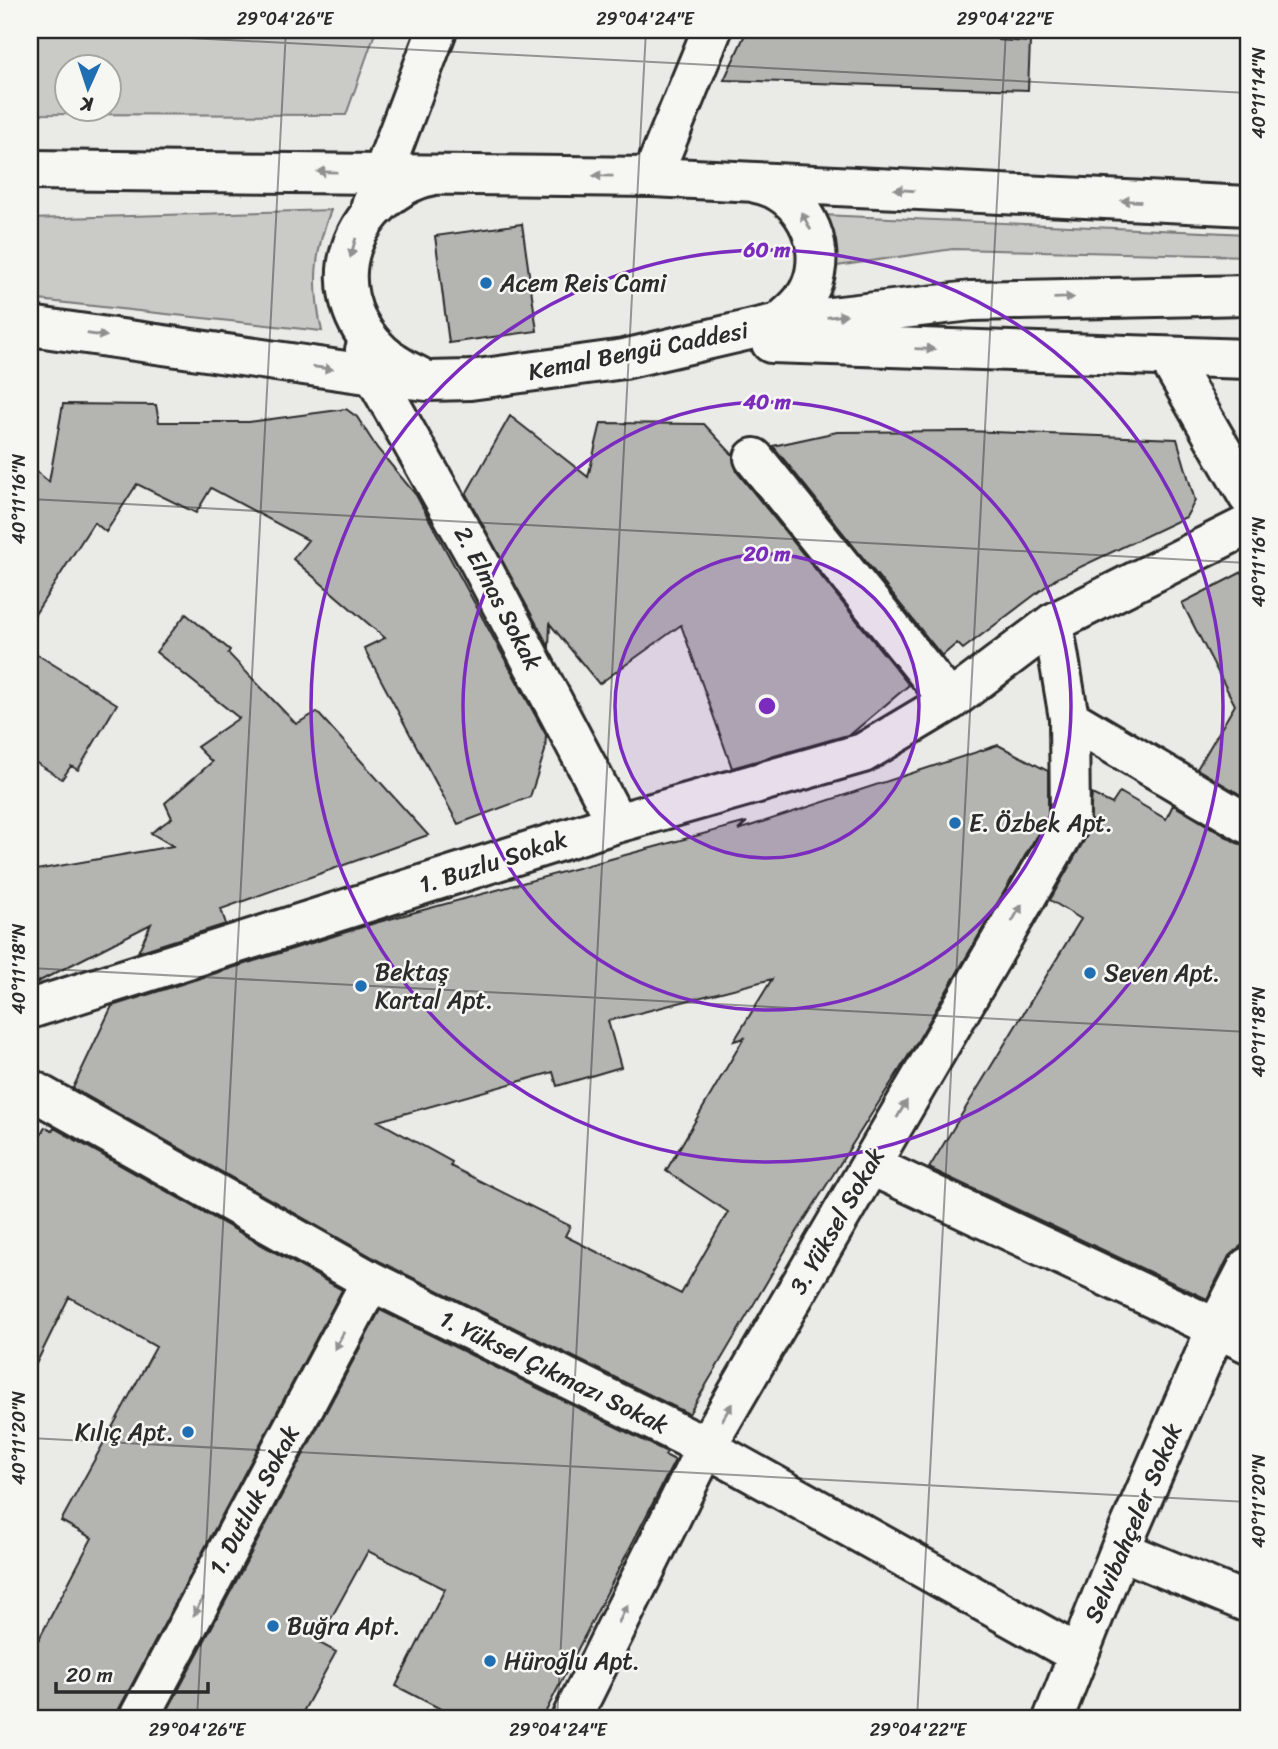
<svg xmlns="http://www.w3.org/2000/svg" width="1278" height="1749" font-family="Sriracha,sans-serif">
	<rect width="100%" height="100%" fill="#eaeae6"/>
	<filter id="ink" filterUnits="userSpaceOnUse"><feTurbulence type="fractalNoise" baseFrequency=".0143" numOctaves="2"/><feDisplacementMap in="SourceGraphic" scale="14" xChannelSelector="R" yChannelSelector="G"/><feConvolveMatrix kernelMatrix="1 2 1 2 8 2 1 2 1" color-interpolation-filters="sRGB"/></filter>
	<g filter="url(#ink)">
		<path fill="#cacac7" stroke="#7a7a79" stroke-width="2" fill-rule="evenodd" d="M30,30H376L346,115L30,114ZM66,66H108V108H66Z
			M331,210C314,251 312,287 322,331L30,299V219Z
			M822,215L1248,234V256L953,249L823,268Z"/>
		<path fill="#b4b4b1" stroke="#2b2b2b" stroke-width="2" fill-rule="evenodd" d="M747,30H998V40L1030,42L1028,90L724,80Z
			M522,224L537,331L449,343L435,236Z
			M63,404L156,405L159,422H249L346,409L357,417L377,448L416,495L546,735L545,751L530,797L458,824L364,648L385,638L293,559L308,540L211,488L196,513L137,484L106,532L94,522L30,622V466L49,482Z
			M510,416L588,477L601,423L704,424L733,455L737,472L909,685L851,734L732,768L681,625L599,684L550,624L549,647L466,494Z
			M966,431L1177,439L1195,501L1186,517L1057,578L963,649L957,643L942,656L773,446L837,432Z
			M1248,569V799L1197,769L1235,705L1182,603Z
			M186,614L230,650L228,653L296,724L317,712L428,835L221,909L226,924L138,952L151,924L30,986V871L173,846L151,833L172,818L165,803L212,762L197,747L239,718L156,652Z
			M30,650L117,704L78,770L71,766L62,779L30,759Z
			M998,745L1048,771V816L917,1042L788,1246L689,1414L381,1262L73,1088L112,1006L375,923L747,822L738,830ZM772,979L734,1041L744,1038L666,1171L728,1212L681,1294L565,1236L570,1226L450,1166L452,1162L378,1121L553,1072L557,1086L621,1067L608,1021Z
			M1120,792L1166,819L1173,805L1237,843L1248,846V1240L1229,1256L1207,1299L929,1168L1081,919L1050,900L1089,832L1092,794L1112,804Z
			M45,1127L52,1131L54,1128L342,1290L119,1709L116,1719H30V1656L92,1538L61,1521L156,1347L69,1297L30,1376V1156Z
			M380,1310L667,1452L665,1455L675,1460L542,1719H460L396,1686L445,1589L368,1551L318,1642L336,1652L299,1719H163Z"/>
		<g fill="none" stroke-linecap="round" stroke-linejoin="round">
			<g stroke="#2b2b2b" stroke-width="44">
				<path id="street" d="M652,177L712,30
					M371,205L437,30
					M365,350L374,375L476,556L617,823
					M1169,359L1248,496
					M754,458L950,701
					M1053,623L1069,718L1248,824
					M30,1009L617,823L863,753L950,701L1053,623L1248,525
					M30,1089L371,1281L706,1447L1077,1654
					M870,1165L1248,1343
					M1120,1550L1248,1603
					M138,1719L371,1281
					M571,1719L706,1447L1070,822L1069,718
					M1053,1719L1120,1550L1216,1329L1248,1267"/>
			</g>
			<g stroke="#2b2b2b" stroke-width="44">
				<path id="primary" d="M30,170L652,177L1248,206
					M756,183C801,191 829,243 811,286C805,301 792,312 779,323
					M30,326L374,375L428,381L470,380L624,359L779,323L971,301L1248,295
					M771,343L1248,359
					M418,376C344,345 320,257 383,201C395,190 413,179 430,176"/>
			</g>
			<use href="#street" stroke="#f6f6f2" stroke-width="38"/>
			<use href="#primary" stroke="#f6f6f2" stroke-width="38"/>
		</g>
		<defs><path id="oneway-solid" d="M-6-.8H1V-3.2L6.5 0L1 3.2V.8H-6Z" transform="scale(1.75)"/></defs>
		<g fill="#90908e">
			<use href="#oneway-solid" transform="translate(327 172) rotate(-179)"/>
			<use href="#oneway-solid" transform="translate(603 176) rotate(-179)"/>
			<use href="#oneway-solid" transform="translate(904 190) rotate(-176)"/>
			<use href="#oneway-solid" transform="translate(1131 201) rotate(-177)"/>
			<use href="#oneway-solid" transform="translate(806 221) rotate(-118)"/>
			<use href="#oneway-solid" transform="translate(353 248) rotate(106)"/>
			<use href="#oneway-solid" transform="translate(1064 298) rotate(-2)"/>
			<use href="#oneway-solid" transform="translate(837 316) rotate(-7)"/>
			<use href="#oneway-solid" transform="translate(97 335) rotate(8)"/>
			<use href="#oneway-solid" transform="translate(925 349) rotate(2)"/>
			<use href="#oneway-solid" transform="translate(323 368) rotate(8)"/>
			<use href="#oneway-solid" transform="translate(1017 913) rotate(-60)"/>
			<use href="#oneway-solid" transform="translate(902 1109) rotate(-60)"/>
			<use href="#oneway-solid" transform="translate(339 1341) rotate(118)"/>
			<use href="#oneway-solid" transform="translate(727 1412) rotate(-60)"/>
			<use href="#oneway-solid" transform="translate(198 1607) rotate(118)"/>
			<use href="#oneway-solid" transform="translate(623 1614) rotate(-63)"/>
		</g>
	</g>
	<path fill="none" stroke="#2b2b2b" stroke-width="2" stroke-opacity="0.45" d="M36,30L1248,93M30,499L1248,563M30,968L1248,1032M30,1438L1248,1502M197,1719L286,30M557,1719L646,30M917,1719L1006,30"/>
	<circle cx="767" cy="706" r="152" fill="#7b2cbf" fill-opacity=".12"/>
	<g fill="none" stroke="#7b2cbf" stroke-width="3.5">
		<circle cx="767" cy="706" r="152"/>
		<circle cx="767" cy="706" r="304"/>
		<circle cx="767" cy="706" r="456"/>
	</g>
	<g fill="#1f6fb2" stroke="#f6f6f2" stroke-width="2.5">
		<circle cx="486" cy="283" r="7"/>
		<circle cx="955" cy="823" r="7"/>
		<circle cx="1090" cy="973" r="7"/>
		<circle cx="361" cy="986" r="7"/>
		<circle cx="188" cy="1432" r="7"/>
		<circle cx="273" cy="1626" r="7"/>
		<circle cx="490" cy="1661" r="7"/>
	</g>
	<g text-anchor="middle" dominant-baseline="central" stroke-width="5" stroke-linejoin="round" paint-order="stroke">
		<g font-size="24" fill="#2b2b2b" stroke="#f6f6f2" text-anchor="start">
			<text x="500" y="283">Acem Reis Cami</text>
			<text x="969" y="823">E. Özbek Apt.</text>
			<text x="375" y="972">Bektaş<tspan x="375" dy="28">Kartal Apt.</tspan></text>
			<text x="1104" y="973">Seven Apt.</text>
			<text x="174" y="1432" text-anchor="end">Kılıç Apt.</text>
			<text x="287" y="1626">Buğra Apt.</text>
			<text x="504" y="1661">Hüroğlu Apt.</text>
		</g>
		<g font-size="24" fill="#2b2b2b" stroke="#f6f6f2">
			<text transform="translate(638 351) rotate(-11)">Kemal Bengü Caddesi</text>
			<text transform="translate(498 598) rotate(62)">2. Elmas Sokak</text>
			<text transform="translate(493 862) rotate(-18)">1. Buzlu Sokak</text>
			<text transform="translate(837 1221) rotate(-60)">3. Yüksel Sokak</text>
			<text transform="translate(554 1372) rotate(26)">1. Yüksel Çıkmazı Sokak</text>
			<text transform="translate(254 1500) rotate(-62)">1. Dutluk Sokak</text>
			<text transform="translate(1133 1523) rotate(-67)">Selvibahçeler Sokak</text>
		</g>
	</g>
	<circle cx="767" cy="706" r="10" fill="#7b2cbf" stroke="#f6f6f2" stroke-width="3.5"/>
	<g font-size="21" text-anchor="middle" font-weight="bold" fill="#7b2cbf" stroke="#f6f6f2" stroke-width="5" stroke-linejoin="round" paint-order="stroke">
		<text x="767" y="257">60 m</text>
		<text x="767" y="409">40 m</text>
		<text x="767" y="561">20 m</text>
	</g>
	<rect width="1278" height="1749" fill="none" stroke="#f6f6f2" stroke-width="77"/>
	<g transform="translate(88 88) rotate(183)"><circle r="33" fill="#f6f6f2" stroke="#a5a5a2" stroke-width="2"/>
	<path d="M0-5L12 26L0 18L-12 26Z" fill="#1f6fb2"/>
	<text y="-10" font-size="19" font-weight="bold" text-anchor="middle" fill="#2b2b2b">K</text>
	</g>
	<path d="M56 1682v10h152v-10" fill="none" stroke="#2b2b2b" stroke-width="3.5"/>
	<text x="66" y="1682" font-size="21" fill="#2b2b2b" stroke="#f6f6f2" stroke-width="5" paint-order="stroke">20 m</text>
	<rect x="38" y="38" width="1202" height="1672" fill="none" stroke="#2b2b2b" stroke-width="2.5"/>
	<g font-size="18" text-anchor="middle" fill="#2b2b2b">
		<text x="285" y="25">29°04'26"E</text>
		<text x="645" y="25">29°04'24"E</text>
		<text x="1005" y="25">29°04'22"E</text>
		<text transform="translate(1259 93) rotate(-90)" y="6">40°11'14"N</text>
		<text transform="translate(19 499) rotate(-90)" y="6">40°11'16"N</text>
		<text transform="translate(1259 562) rotate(-90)" y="6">40°11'16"N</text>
		<text transform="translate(19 969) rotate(-90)" y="6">40°11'18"N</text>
		<text transform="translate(1259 1032) rotate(-90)" y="6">40°11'18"N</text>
		<text transform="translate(19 1438) rotate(-90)" y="6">40°11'20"N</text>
		<text transform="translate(1259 1501) rotate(-90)" y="6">40°11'20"N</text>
		<text x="197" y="1736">29°04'26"E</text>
		<text x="558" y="1736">29°04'24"E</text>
		<text x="918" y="1736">29°04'22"E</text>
	</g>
</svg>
